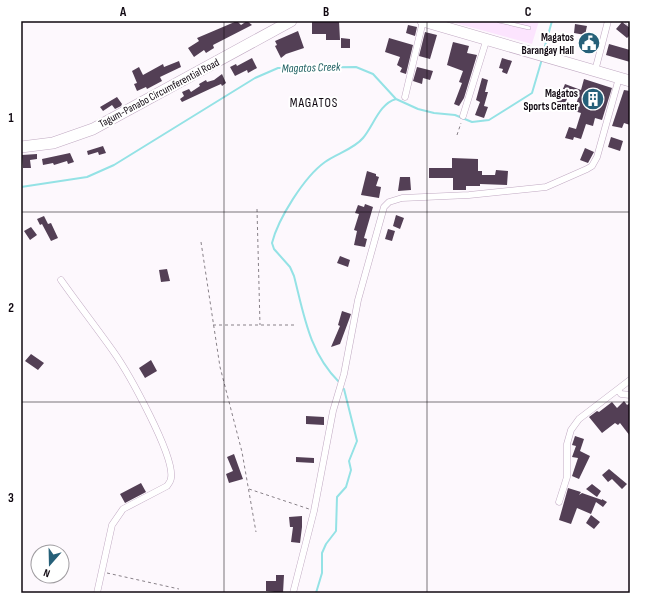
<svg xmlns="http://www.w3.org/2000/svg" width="651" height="614" font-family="'Sofia Sans Condensed',sans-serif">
	<rect width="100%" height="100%" fill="#fdf8fd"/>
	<path fill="#fce4fe" d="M448,21H539L532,44Z"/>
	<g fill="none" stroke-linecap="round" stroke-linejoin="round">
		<path stroke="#94e2e5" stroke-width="2" d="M543,53L552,21
			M21,187L87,177L114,165L255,78L278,68L356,67L373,74L396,99L418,109L434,113L455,115L472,122L489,120L532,93L542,59
			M339,382C309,352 304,315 294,276L290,267L274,249L272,243C278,219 304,177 325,162C336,154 354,149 363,138C374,125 379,104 396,99
			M316,593L322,573V553L326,544L336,531L337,497L346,487L351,470L349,461L357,441L344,389"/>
	</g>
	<path fill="#533f55" d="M237,21L241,25L247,21L252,25L213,45L214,48L206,53L204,50L194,57L188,48L199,41L197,38Z
		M339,21L340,40H326V34H312V22Z
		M622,22L630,28V35L627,38L616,29Z
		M575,24L587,26L585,35L574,33Z
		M408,25L417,27L415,36L406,33Z
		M298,31L304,48L286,54L281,58L275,46L277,45L275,41Z
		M425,32L437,35L430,59L419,56Z
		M583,36L598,40L595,49L580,45Z
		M341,38L350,39V48H341Z
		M389,38L413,45L406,74L400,72L402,68L397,65L400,57L385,52Z
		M453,42L469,46L467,53L477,55L464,98L459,106L454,104L462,83L459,82L463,71L447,65Z
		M609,44L630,50V62L606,55Z
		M252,58L257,68L248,73L247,70L235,76L230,67L236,64L237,66Z
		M502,58L512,61L507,74L502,72L503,69L499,68Z
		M179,61L181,67L160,77L162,81L147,89L146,87L137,91L134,84L137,83L132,71L139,67L143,75L163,64L164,67Z
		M417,67L433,71L430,80L423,78L422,84L413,81Z
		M222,74L226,83L222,86L221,84L212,88L182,102L180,99L184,96L182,92L189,89L191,92L200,86L199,84L206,80L207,82L214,80Z
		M482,78L488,80L485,92H488L484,106L488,107L484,118L475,115L480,102L476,100Z
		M584,79L612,88L602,120L595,118L593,126L586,124L581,139L574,137L573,140L565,138L569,127L576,129L581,113L574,111L579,95L569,92L564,108L555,106L558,96H560L565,84L581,90Z
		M624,90L630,91V125L624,123L622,128L612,126Z
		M117,97L122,104L121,106L115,109L112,105L103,111L100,107Z
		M611,137L623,141L620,151L608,147Z
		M103,146L106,153L99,155L98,152L88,155L87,151Z
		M585,148L594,152L588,163L580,160Z
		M70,153L74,162L68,164L67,161L54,165L53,163L43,165L42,159Z
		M37,154V159L30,160L31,168H23L22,155Z
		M452,158L478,159V171H482V175H495L496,170L508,171L507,185L480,184V186H466V190H453V178H429V168H452Z
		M367,171L376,174V176L379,177L376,186L381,187L379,198L361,195Z
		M400,177H410L411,190L398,191Z
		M365,204L373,207L364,238L367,239L365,247L354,245L357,231L354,230L359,214L355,213L358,205L364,207Z
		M396,215L404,218L400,229L393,226Z
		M44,216L48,224L51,223L58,238L51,241L42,224L40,225L37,219Z
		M31,227L37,235L30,240L24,231Z
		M388,229L395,231L392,241L385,239Z
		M340,256L350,260L348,267L337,263Z
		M167,269L170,281L161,282L159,270Z
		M342,311L351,314L350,317L340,344L331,347L340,326L338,325Z
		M31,354L44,363L38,370L25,361Z
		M151,360L157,371L145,378L139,368Z
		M624,401L627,405L630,403V436L620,423L618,425L615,423L602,433L589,417L597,411L599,412L612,402L617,408Z
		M306,416L324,417V425L306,424Z
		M575,436L584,439L580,451L590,456L579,479L572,476L578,458L572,457L576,446L572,445Z
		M234,454L243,479L229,483L226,474L233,471L227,457Z
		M296,457L314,458V463L296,462Z
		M609,469L627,484L622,489L612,479L608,482L602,475Z
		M141,483L146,492L125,503L120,494Z
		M592,484L601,491L597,497L586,489Z
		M568,488L581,492L579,495L582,493L602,500V499L607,502L603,507L596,502L591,514L577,508L571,524L559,520Z
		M591,515L600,522L594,529L586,523Z
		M302,516V527L300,543L291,542L293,527H290L289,517Z
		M276,575H284L283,593L266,591V581H276Z"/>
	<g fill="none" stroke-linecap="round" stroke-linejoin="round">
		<g stroke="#c0a9c2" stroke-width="4">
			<path id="lane" d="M499,21L529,28"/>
		</g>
		<g stroke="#c0a9c2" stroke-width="7">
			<path id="street" d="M628,21L630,23
				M595,71L608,21
				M405,97L423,21
				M463,116L487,38
				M61,280C78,304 96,327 113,351C128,372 175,456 171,478C171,481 169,483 167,486L123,509L112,525L97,593
				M618,390L621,394L630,395
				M559,502L567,477V444L571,430L579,419L630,380
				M293,593L314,511L333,411L344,374L358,300L384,207L389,202L402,198L469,195L537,188L546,187L587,169L592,166L597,157L619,78"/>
		</g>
		<g stroke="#c0a9c2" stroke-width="12">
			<path id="highway" d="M423,21L630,81
				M21,147L53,143L93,129L291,21"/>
		</g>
		<path stroke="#888188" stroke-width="1" stroke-dasharray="3 3" stroke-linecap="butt" d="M457,135L461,123
			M257,209L260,325
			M201,242L220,367L242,452L256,532
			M213,325H296
			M249,489L309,509
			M107,573L179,589"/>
		<use href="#lane" stroke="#fff" stroke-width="3"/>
		<use href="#street" stroke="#fff" stroke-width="6"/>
		<use href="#highway" stroke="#fff" stroke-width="11"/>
	</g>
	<path fill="none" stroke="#100811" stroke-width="1" stroke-opacity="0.55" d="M224,21V593M427,21V593M21,212H630M21,402H630"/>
	<defs>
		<g id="civic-disc" transform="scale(1.15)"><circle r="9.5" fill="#266079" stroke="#fff"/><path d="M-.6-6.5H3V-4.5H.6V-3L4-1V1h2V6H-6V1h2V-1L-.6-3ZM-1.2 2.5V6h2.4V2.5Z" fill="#fff"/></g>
		<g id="building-disc" transform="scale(1.15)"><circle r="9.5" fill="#266079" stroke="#fff"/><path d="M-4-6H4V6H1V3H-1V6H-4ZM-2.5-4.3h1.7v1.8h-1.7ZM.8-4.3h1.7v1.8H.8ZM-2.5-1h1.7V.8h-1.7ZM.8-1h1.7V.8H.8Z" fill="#fff"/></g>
	</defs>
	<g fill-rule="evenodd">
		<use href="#civic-disc" x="589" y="43"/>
		<use href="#building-disc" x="593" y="99"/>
	</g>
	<g text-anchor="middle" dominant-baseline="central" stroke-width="4" stroke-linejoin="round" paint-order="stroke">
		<g font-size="11" font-weight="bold" fill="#100811" stroke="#fff" text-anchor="end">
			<text x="574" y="37">Magatos<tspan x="574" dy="13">Barangay Hall</tspan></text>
			<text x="578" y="93">Magatos<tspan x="578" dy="13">Sports Center</tspan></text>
		</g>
		<g font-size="11" fill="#100811" stroke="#fff">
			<text transform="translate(159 93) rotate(-28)">Tagum-Panabo Circumferential Road</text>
		</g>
		<g font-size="12" font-style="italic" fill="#1c5e60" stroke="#fff">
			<text transform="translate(311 68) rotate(-2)">Magatos Creek</text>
		</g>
		<g font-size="13" letter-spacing="1" fill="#100811" stroke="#fff">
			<text x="314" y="103">MAGATOS</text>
		</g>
	</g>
	<rect width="651" height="614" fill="none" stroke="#ffffff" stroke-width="44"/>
	<g transform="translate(50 564) rotate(200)"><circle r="19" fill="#ffffff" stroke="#9f9ca0"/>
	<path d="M0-3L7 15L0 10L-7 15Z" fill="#266079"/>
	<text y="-6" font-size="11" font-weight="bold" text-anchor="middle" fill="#100811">N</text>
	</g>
	<rect x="22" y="22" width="607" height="570" fill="none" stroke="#100811" stroke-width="1.5"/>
	<g font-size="13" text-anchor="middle" font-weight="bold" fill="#100811">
		<text x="123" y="16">A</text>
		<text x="326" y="16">B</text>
		<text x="528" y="16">C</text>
		<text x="11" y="122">1</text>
		<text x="11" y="312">2</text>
		<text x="11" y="502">3</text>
	</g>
</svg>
